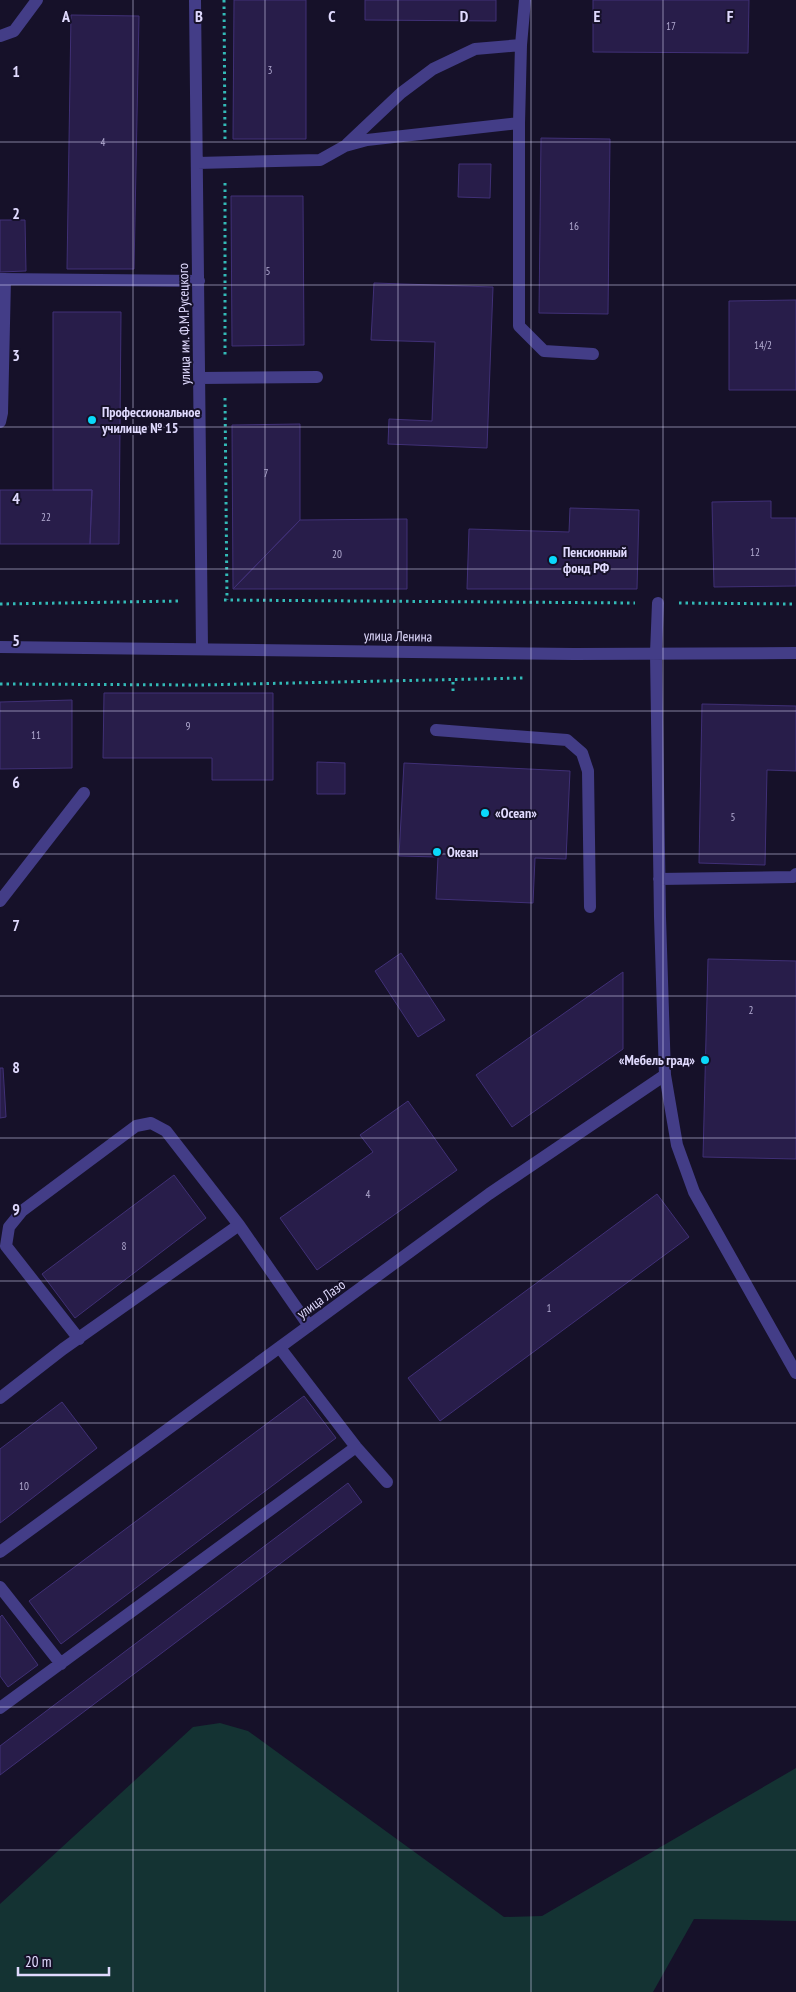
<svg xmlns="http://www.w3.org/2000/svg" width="796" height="1992" font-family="'PT Sans Narrow',sans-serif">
	<rect width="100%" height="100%" fill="#161129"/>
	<path fill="#143333" d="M220,1723L248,1731L504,1917L542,1916L796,1768V1921L694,1919L653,1992H0V1904L193,1727Z"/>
	<path fill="#281d4a" stroke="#403076" d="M234,0H306V139H233Z
		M365,0H496V21L365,20Z
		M593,0H749L748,53L593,52Z
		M71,15L139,16L134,269H67Z
		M541,138L610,139L608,314L539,313Z
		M459,164H491L490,198L458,197Z
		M231,196H303L304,345L232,346Z
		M0,220H25L26,271L0,272Z
		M374,283L493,287L487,448L388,444L389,419L432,421L435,342L371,340Z
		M796,300V390H729V301Z
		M53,312H121L119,544H90L92,490H53Z
		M300,424V520L233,589L232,425Z
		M0,490H92L90,544H0Z
		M771,501V518H796V586L714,587L712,502Z
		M570,508L639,510L637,589H467L469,529L569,532Z
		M407,519V589H233L300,520Z
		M104,693H273V780H212V758H103Z
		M72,700V768L0,769V702Z
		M702,704L796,706V771L767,770L765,865L699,863Z
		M317,762L345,763V794H317Z
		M404,763L570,771L566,859L535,858L533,903L436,899L438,857L399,856Z
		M401,953L445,1020L418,1037L375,971Z
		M708,959L796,961V1159L703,1157Z
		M623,972V1049L512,1127L476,1075Z
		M0,1068H3L6,1117L0,1118Z
		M408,1101L457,1170L317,1270L280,1218L373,1152L360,1135Z
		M174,1175L206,1218L75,1318L42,1274Z
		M657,1194L689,1237L440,1421L408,1378Z
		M304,1396L336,1438L61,1644L29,1601Z
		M62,1402L97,1448L0,1523V1449Z
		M348,1483L362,1502L0,1775V1746Z
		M2,1615L38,1665L8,1687L0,1676V1617Z"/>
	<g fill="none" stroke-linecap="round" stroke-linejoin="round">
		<path stroke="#33bab7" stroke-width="3" stroke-dasharray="2.5 4" stroke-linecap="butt" d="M224,0L225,142
			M225,183V357
			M225,398L227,600
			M224,600L635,603
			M679,603L796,604
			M0,604L180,601
			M0,684L200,685L523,678
			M453,691V680"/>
		<path stroke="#433d87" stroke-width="12" d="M195,0L202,648
			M0,36L14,31L37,0
			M521,45L525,0
			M347,144L401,93L433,69L475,49L521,45L519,123
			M197,163L320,160L345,146L367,140L519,123V326L544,351L593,354
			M0,279L199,281
			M200,378L317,377
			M0,422L2,413L5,279
			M658,603L656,653L660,917L665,1075L677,1145L694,1192L796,1373
			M0,647L574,654L796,653
			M436,730L567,740L582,753L588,771L590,907
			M659,879L793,877L796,874
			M0,901L84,793
			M79,1339L6,1246L9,1227L22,1211L136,1126L151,1123L166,1131L239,1225
			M280,1348L356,1447L387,1482
			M0,1398L63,1349L239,1225L309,1326
			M0,1552L489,1194L665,1075
			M0,1587L61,1664
			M0,1708L356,1447"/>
	</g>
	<path fill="none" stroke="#e0dafe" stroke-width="1" stroke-opacity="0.55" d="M133,0V1992M265,0V1992M398,0V1992M531,0V1992M663,0V1992M0,142H796M0,285H796M0,427H796M0,569H796M0,711H796M0,854H796M0,996H796M0,1138H796M0,1281H796M0,1423H796M0,1565H796M0,1707H796M0,1850H796"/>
	<g fill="#0ad9fb" stroke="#161129" stroke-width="2">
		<circle cx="92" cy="420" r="5"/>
		<circle cx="553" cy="560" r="5"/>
		<circle cx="485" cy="813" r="5"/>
		<circle cx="437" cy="852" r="5"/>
		<circle cx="705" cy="1060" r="5"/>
	</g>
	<g text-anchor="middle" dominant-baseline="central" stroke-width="4" stroke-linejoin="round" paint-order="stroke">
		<g font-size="11" fill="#b2abd1">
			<text x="671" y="26">17</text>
			<text x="270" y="70">3</text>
			<text x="103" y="142">4</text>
			<text x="574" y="226">16</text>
			<text x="268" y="271">5</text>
			<text x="763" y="345">14/2</text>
			<text x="266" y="473">7</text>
			<text x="46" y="517">22</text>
			<text x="755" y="552">12</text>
			<text x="337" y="554">20</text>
			<text x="188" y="726">9</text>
			<text x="36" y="735">11</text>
			<text x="733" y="817">5</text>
			<text x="751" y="1010">2</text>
			<text x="368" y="1194">4</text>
			<text x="124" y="1246">8</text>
			<text x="549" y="1308">1</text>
			<text x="24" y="1486">10</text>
		</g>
		<g font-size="14" fill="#e0dafe" stroke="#161129">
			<text transform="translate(184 324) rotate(-91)">улица им. Ф.М.Русецкого</text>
			<text transform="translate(398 636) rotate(1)">улица Ленина</text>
			<text transform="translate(321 1299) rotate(-36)">улица Лазо</text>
		</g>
		<g font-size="14" font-weight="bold" fill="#e0dafe" stroke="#161129" text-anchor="start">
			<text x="102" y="412">Профессиональное<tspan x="102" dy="16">училище № 15</tspan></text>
			<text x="563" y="552">Пенсионный<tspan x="563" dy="16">фонд РФ</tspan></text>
			<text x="495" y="813">«Оcean»</text>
			<text x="447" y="852">Океан</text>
			<text x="695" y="1060" text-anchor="end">«Мебель град»</text>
		</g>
	</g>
	<g font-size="16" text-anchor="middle" font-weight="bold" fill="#e0dafe" stroke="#161129" stroke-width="4" stroke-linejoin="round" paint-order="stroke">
		<text x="66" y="22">A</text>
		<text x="199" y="22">B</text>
		<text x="332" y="22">C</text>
		<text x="464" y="22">D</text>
		<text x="597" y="22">E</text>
		<text x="730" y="22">F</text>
		<text x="16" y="77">1</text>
		<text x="16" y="219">2</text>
		<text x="16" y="361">3</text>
		<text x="16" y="504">4</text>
		<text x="16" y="646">5</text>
		<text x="16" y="788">6</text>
		<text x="16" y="931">7</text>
		<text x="16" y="1073">8</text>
		<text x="16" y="1215">9</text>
	</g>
	<path d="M18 1967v8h91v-8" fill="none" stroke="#e0dafe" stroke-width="2.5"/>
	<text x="25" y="1967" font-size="15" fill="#e0dafe" stroke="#161129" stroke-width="4" paint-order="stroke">20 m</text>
</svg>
